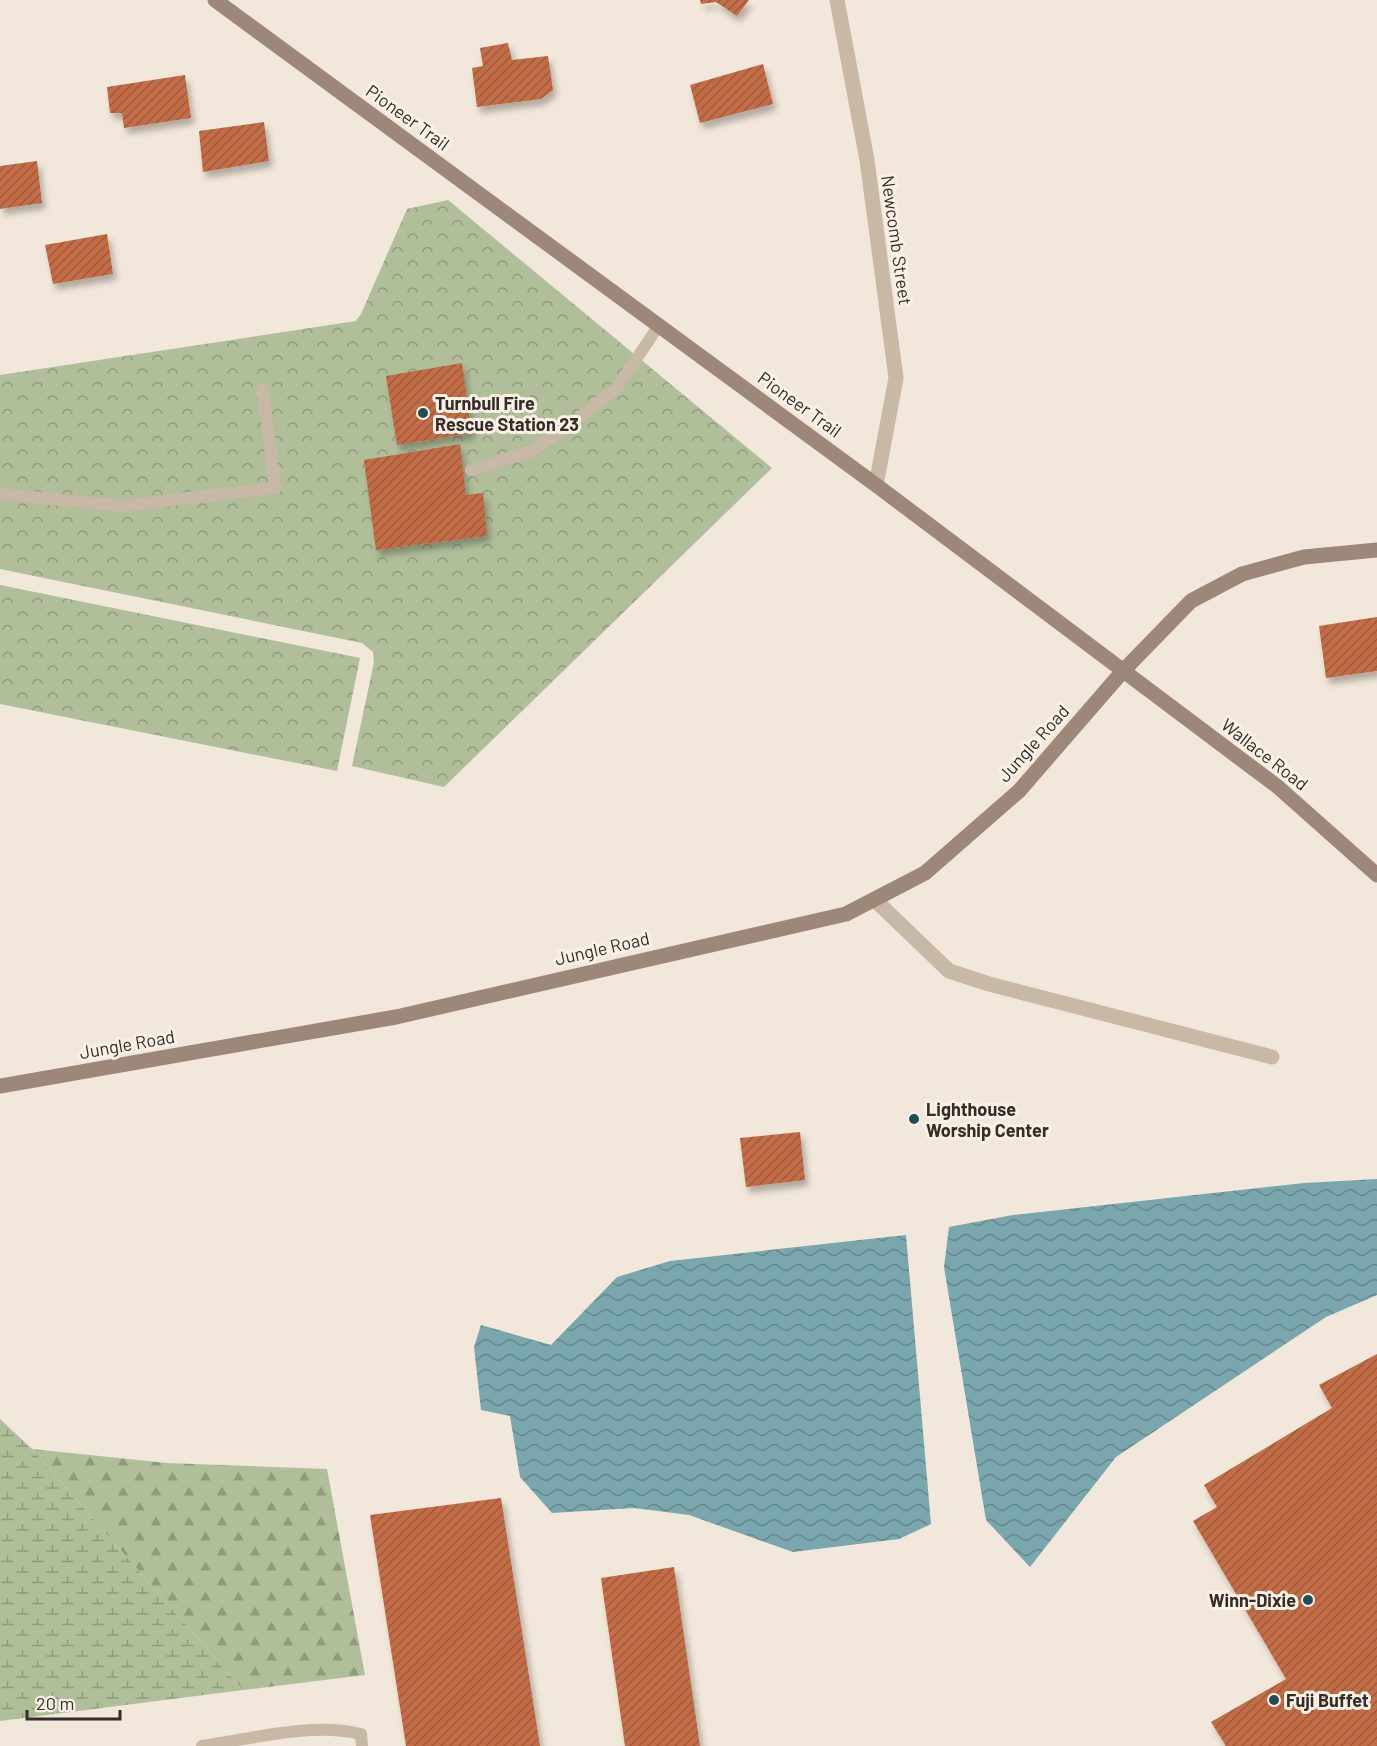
<svg xmlns="http://www.w3.org/2000/svg" width="1377" height="1746" font-family="Barlow,sans-serif">
	<defs>
		<pattern id="forest-firs" width="22" height="20" patternUnits="userSpaceOnUse" patternTransform="scale(1.5)"><rect width="22" height="20" fill="#b0bf9a"/><path d="M5 1l3.5 6h-7zM16 11l3.5 6h-7z" fill="#909b7e"/></pattern>
		<pattern id="wetland-marsh" width="20" height="14" patternUnits="userSpaceOnUse" patternTransform="scale(1.5)"><rect width="20" height="14" fill="#b0bf9a"/><path d="M1 5h8M5 5V1M11 12h8M15 12V8" fill="none" stroke="#909b7e"/></pattern>
		<pattern id="park-crowns" width="20" height="18" patternUnits="userSpaceOnUse" patternTransform="scale(1.5)"><rect width="20" height="18" fill="#b0bf9a"/><path d="M2 6a3 3 0 1 1 6 0M12 15a3 3 0 1 1 6 0" fill="none" stroke="#909b7e"/></pattern>
		<pattern id="water-waves" width="16" height="10" patternUnits="userSpaceOnUse" patternTransform="scale(1.5)"><rect width="16" height="10" fill="#7aa7ad"/><path d="M0 5q4-4 8 0t8 0" fill="none" stroke="#65888d"/></pattern>
		<pattern id="building-hatch" width="6" height="6" patternUnits="userSpaceOnUse" patternTransform="scale(1.5)"><rect width="6" height="6" fill="#c36d46"/><path d="M-1 1l2-2M0 6l6-6M5 7l2-2" fill="none" stroke="#9f5a3a"/></pattern>
		<filter id="shadow"><feDropShadow dx="3.5" dy="6" stdDeviation="3" flood-color="#0004"/></filter>
	</defs>
	<rect width="100%" height="100%" fill="#f1e7da"/>
	<path fill="url(#forest-firs)" d="M32,1449L167,1463L327,1469L365,1675L243,1690Z"/>
	<path fill="url(#wetland-marsh)" d="M0,1419L32,1449L243,1690L0,1721Z"/>
	<path fill="url(#park-crowns)" d="M448,200L772,468L444,787L352,766L374,662L373,652L362,643L0,569V375L356,321L361,314L407,209Z
		M0,585L360,658L337,771L0,704Z"/>
	<path fill="url(#water-waves)" d="M1377,1179V1295L1326,1317L1116,1457L1030,1567L986,1520L944,1267L949,1227L1013,1215L1304,1183Z
		M906,1235L931,1524L899,1539L793,1552L689,1515L634,1508L552,1513L520,1477L510,1416L481,1410L474,1347L481,1325L551,1345L617,1277L670,1261Z"/>
	<path fill="url(#building-hatch)" filter="url(#shadow)" d="M700,0H749L737,16L716,2L701,4Z
		M508,43L512,60L548,56L553,90L541,99L477,107L472,68L483,66L480,48Z
		M763,64L773,104L700,123L690,85Z
		M185,75L191,118L124,128L122,113H110L107,87Z
		M264,122L269,161L203,172L199,131Z
		M37,161L42,203L0,209V166Z
		M107,234L113,274L53,284L45,245Z
		M462,363L472,433L397,445L386,376Z
		M460,444L466,495L483,493L487,536L376,550L364,460Z
		M1377,617V671L1326,678L1319,626Z
		M800,1132L805,1180L746,1187L740,1138Z
		M1377,1354V1746H1226L1211,1722L1286,1679L1193,1521L1217,1507L1204,1485L1332,1408L1319,1385Z
		M501,1498L540,1746H406L370,1515Z
		M674,1567L700,1746H625L601,1578Z"/>
	<g fill="none" stroke-linecap="round" stroke-linejoin="round">
		<path stroke="#c8b8a6" stroke-width="12" d="M471,470L529,452L559,433L617,388L659,325
			M0,494L122,506L275,488L263,390
			M202,1746C253,1739 310,1722 361,1734L362,1746"/>
		<path stroke="#c8b8a6" stroke-width="15" d="M837,0L867,160L896,378L876,485
			M875,900L949,971L989,984L1272,1057"/>
		<path stroke="#9c8778" stroke-width="15" d="M215,0L876,485L1278,787L1377,875
			M0,1086L396,1017L846,914L925,873L1019,791L1123,671L1191,601L1242,574L1304,557L1377,550"/>
	</g>
	<g fill="#1e4d55" stroke="#f9f1e6" stroke-width="2">
		<circle cx="423" cy="413" r="6"/>
		<circle cx="914" cy="1119" r="6"/>
		<circle cx="1308" cy="1600" r="6"/>
		<circle cx="1274" cy="1700" r="6"/>
	</g>
	<g text-anchor="middle" dominant-baseline="central" stroke-width="6" stroke-linejoin="round" paint-order="stroke">
		<g font-size="18" fill="#352c27" stroke="#f9f1e6">
			<text transform="translate(408 117) rotate(36)">Pioneer Trail</text>
			<text transform="translate(897 240) rotate(82)">Newcomb Street</text>
			<text transform="translate(800 404) rotate(36)">Pioneer Trail</text>
			<text transform="translate(1033 743) rotate(-48)">Jungle Road</text>
			<text transform="translate(1265 754) rotate(38)">Wallace Road</text>
			<text transform="translate(602 948) rotate(-13)">Jungle Road</text>
			<text transform="translate(127 1044) rotate(-10)">Jungle Road</text>
		</g>
		<g font-size="18" font-weight="bold" fill="#352c27" stroke="#f9f1e6" text-anchor="start">
			<text x="435" y="403">Turnbull Fire<tspan x="435" dy="21">Rescue Station 23</tspan></text>
			<text x="926" y="1109">Lighthouse<tspan x="926" dy="21">Worship Center</tspan></text>
			<text x="1296" y="1600" text-anchor="end">Winn-Dixie</text>
			<text x="1286" y="1700">Fuji Buffet</text>
		</g>
	</g>
	<path d="M27 1710v9h93v-9" fill="none" stroke="#352c27" stroke-width="3"/>
	<text x="36" y="1710" font-size="18" fill="#352c27" stroke="#f9f1e6" stroke-width="4.5" paint-order="stroke">20 m</text>
</svg>
